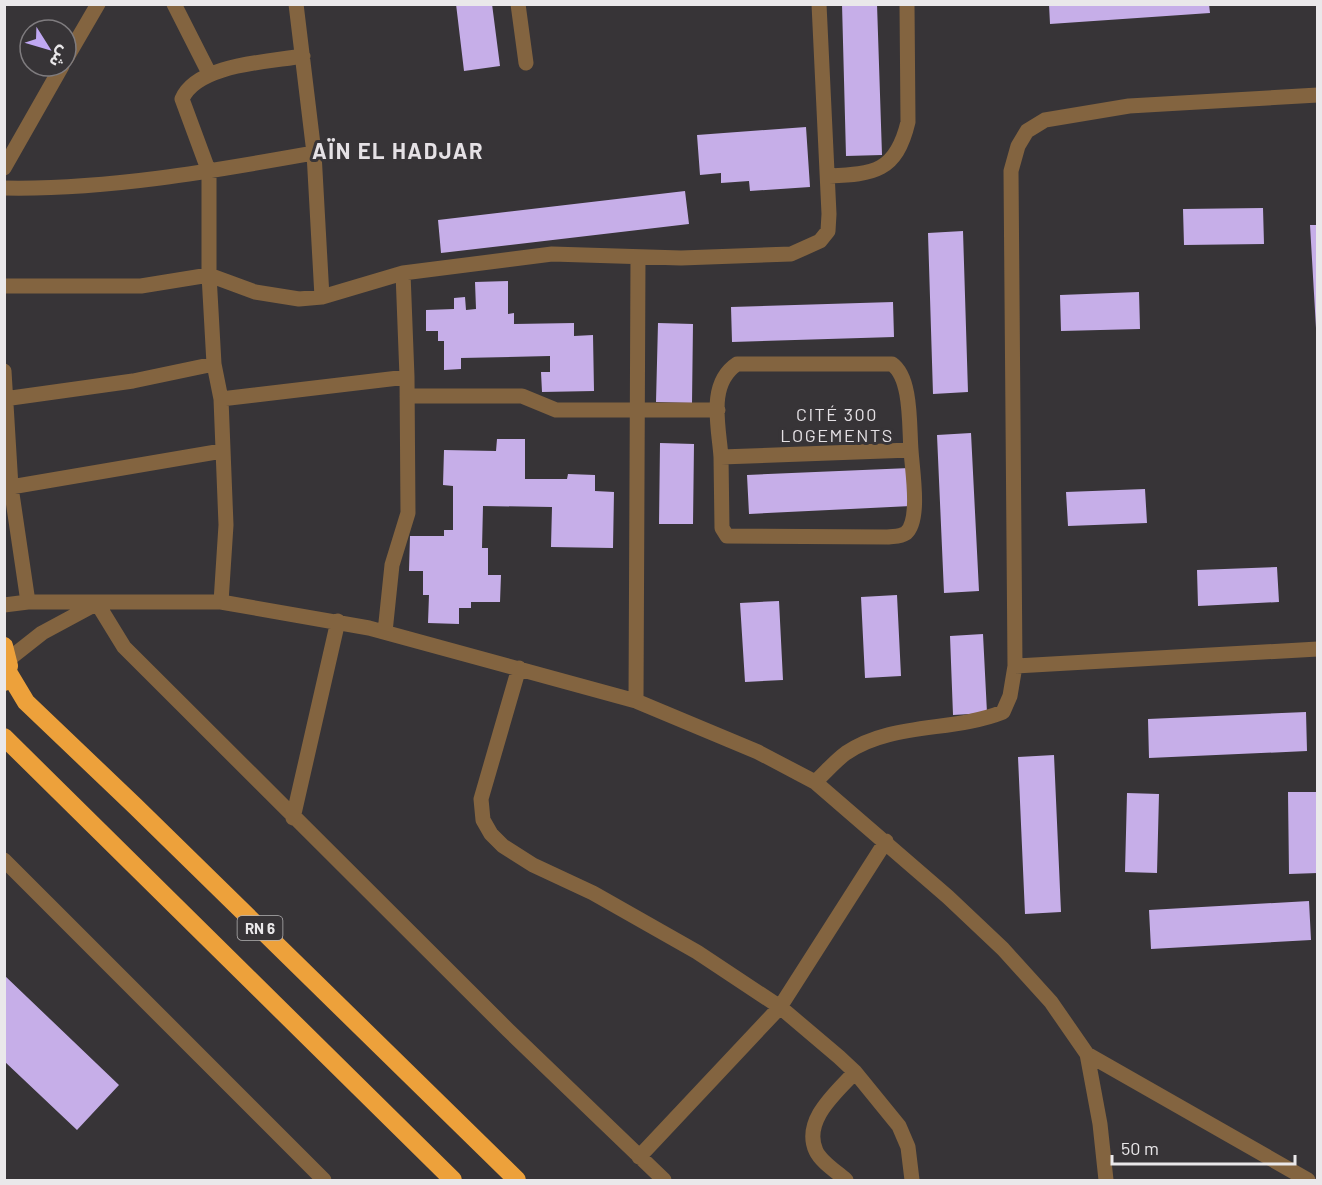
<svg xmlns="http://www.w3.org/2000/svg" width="1322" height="1185" font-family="Barlow,'Noto Sans Arabic',sans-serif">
	<rect width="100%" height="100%" fill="#373437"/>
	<path fill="#c6aee8" d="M456,4H492L500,66L464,71Z
		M842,4H877L882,155L846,156Z
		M1049,4H1209L1210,13L1050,24Z
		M806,127L810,187L750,191L749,181L721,183V173L700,175L697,135Z
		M685,191L689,224L441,253L438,220Z
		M1263,208L1264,244L1184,245L1183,209Z
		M1310,225H1318V328H1316Z
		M963,231L968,392L933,394L928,233Z
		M508,281V314L514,313V324L574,323V336L593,335L594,391L542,392L541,372H550V356L461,358V369L444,370V341H438V331H426V310L454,309V298L465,297L466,310L476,309L475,282Z
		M1139,292L1140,329L1061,331L1060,295Z
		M893,302L894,337L732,342L731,307Z
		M658,323L693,324L692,403L656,402Z
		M971,433L979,591L944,593L937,435Z
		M497,439H525V479H567L568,474L595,475V491L614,492L613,548L551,547L552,507L483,506L482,548H488V575H501L500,602H471V608H459V624L428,623L429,595H423V571H409L410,536H444V530H453V486L443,485L444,450L496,451Z
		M660,443L694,444L693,524H659Z
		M910,468L911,506L749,514L747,475Z
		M1145,489L1147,523L1068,526L1066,492Z
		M1277,567L1279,602L1198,606L1197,570Z
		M897,595L901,676L865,678L861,597Z
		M779,601L783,680L745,682L740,603Z
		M983,634L987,713L953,715L950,636Z
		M1306,712L1307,751L1149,758L1148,719Z
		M1054,755L1061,912L1025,914L1018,757Z
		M1288,792H1318V873L1289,874Z
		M1127,793L1159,794L1157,873L1125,872Z
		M1309,901L1311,940L1151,949L1149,910Z
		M4,975L119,1085L77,1130L4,1061Z"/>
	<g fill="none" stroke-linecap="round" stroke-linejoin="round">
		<path stroke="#836440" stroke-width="15" d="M174,4L209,73
			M296,4L314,153L322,297
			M518,4L526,63
			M66,59L98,4
			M4,168L62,66
			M829,176C874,174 896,172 908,122L907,4
			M4,188C108,190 213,171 314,153
			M4,286H141L209,275L255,292L299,299L322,297L403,273L552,254L681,258L791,254L820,241L828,231L829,214L819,4
			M737,364H892C912,378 909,427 911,450L721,457C719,427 707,384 737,364Z
			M4,371L11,487L28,602
			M407,396H522L556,410H718
			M4,399L133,381L214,364
			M221,399L407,377
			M721,457L722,528L727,536L888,537C894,536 900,537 906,533C921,520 912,469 911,450
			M11,487L222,451
			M221,602L226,525L221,399L214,364L209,275V172L182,99C197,64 268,62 303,56
			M97,603L124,647L508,1030L664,1180
			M4,605L28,602H221L369,628L636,701L758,752L815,782L948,897L1003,949L1051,1002L1087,1054L1100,1124L1106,1180
			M385,632L392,565L408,513L407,377L403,273
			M9,659L42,633L94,605
			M1015,666L1318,649
			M519,668L481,799L483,820L491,834L503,846L533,865L593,893L697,952L780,1007L839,1057L855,1072L899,1126L908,1147L912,1180
			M636,701L638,257
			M815,782C825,773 835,761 846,753C891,722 953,732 1003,712L1010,696L1015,666L1011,171L1018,146L1027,131L1045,120L1129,106L1318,95
			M293,818L338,621
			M4,860L324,1180
			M1087,1054L1308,1180
			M639,1157L780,1007L886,841
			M846,1180C837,1172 821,1162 816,1151C802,1120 837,1092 855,1072"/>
		<path stroke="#eda13b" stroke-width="18" d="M4,646L9,666L4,682
			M8,672L26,702L135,806L517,1180
			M4,737L453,1180"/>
	</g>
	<g text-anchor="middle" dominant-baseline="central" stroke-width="6" stroke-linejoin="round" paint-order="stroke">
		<rect fill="#373437" stroke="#b4b2b4" stroke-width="1.5" x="237.5" y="916" width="45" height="24" rx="4.5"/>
		<g font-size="15" font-weight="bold" fill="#eae8ea">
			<text x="260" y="928">RN 6</text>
		</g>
		<g font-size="18" letter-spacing="1.5" fill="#e5e1e5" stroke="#373437">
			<text x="837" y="414">CITÉ 300<tspan x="837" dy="21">LOGEMENTS</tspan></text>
		</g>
		<g font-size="22" font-weight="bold" letter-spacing="1.5" fill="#e5e1e5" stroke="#373437">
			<text x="398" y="150">AÏN EL HADJAR</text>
		</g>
	</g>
	<rect width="1322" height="1185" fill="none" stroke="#eae8ea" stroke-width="12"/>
	<g transform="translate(48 48) rotate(127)"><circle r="28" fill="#373437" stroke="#7f7c7f" stroke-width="1.5"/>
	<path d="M0-4.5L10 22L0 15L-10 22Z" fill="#c0a8f3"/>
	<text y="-9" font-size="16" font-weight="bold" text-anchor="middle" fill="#eae8ea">ش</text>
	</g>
	<path d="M1112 1155v9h183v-9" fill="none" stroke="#eae8ea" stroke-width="3"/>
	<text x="1121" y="1155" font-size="18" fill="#eae8ea" stroke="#373437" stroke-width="4.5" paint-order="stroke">50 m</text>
</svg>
